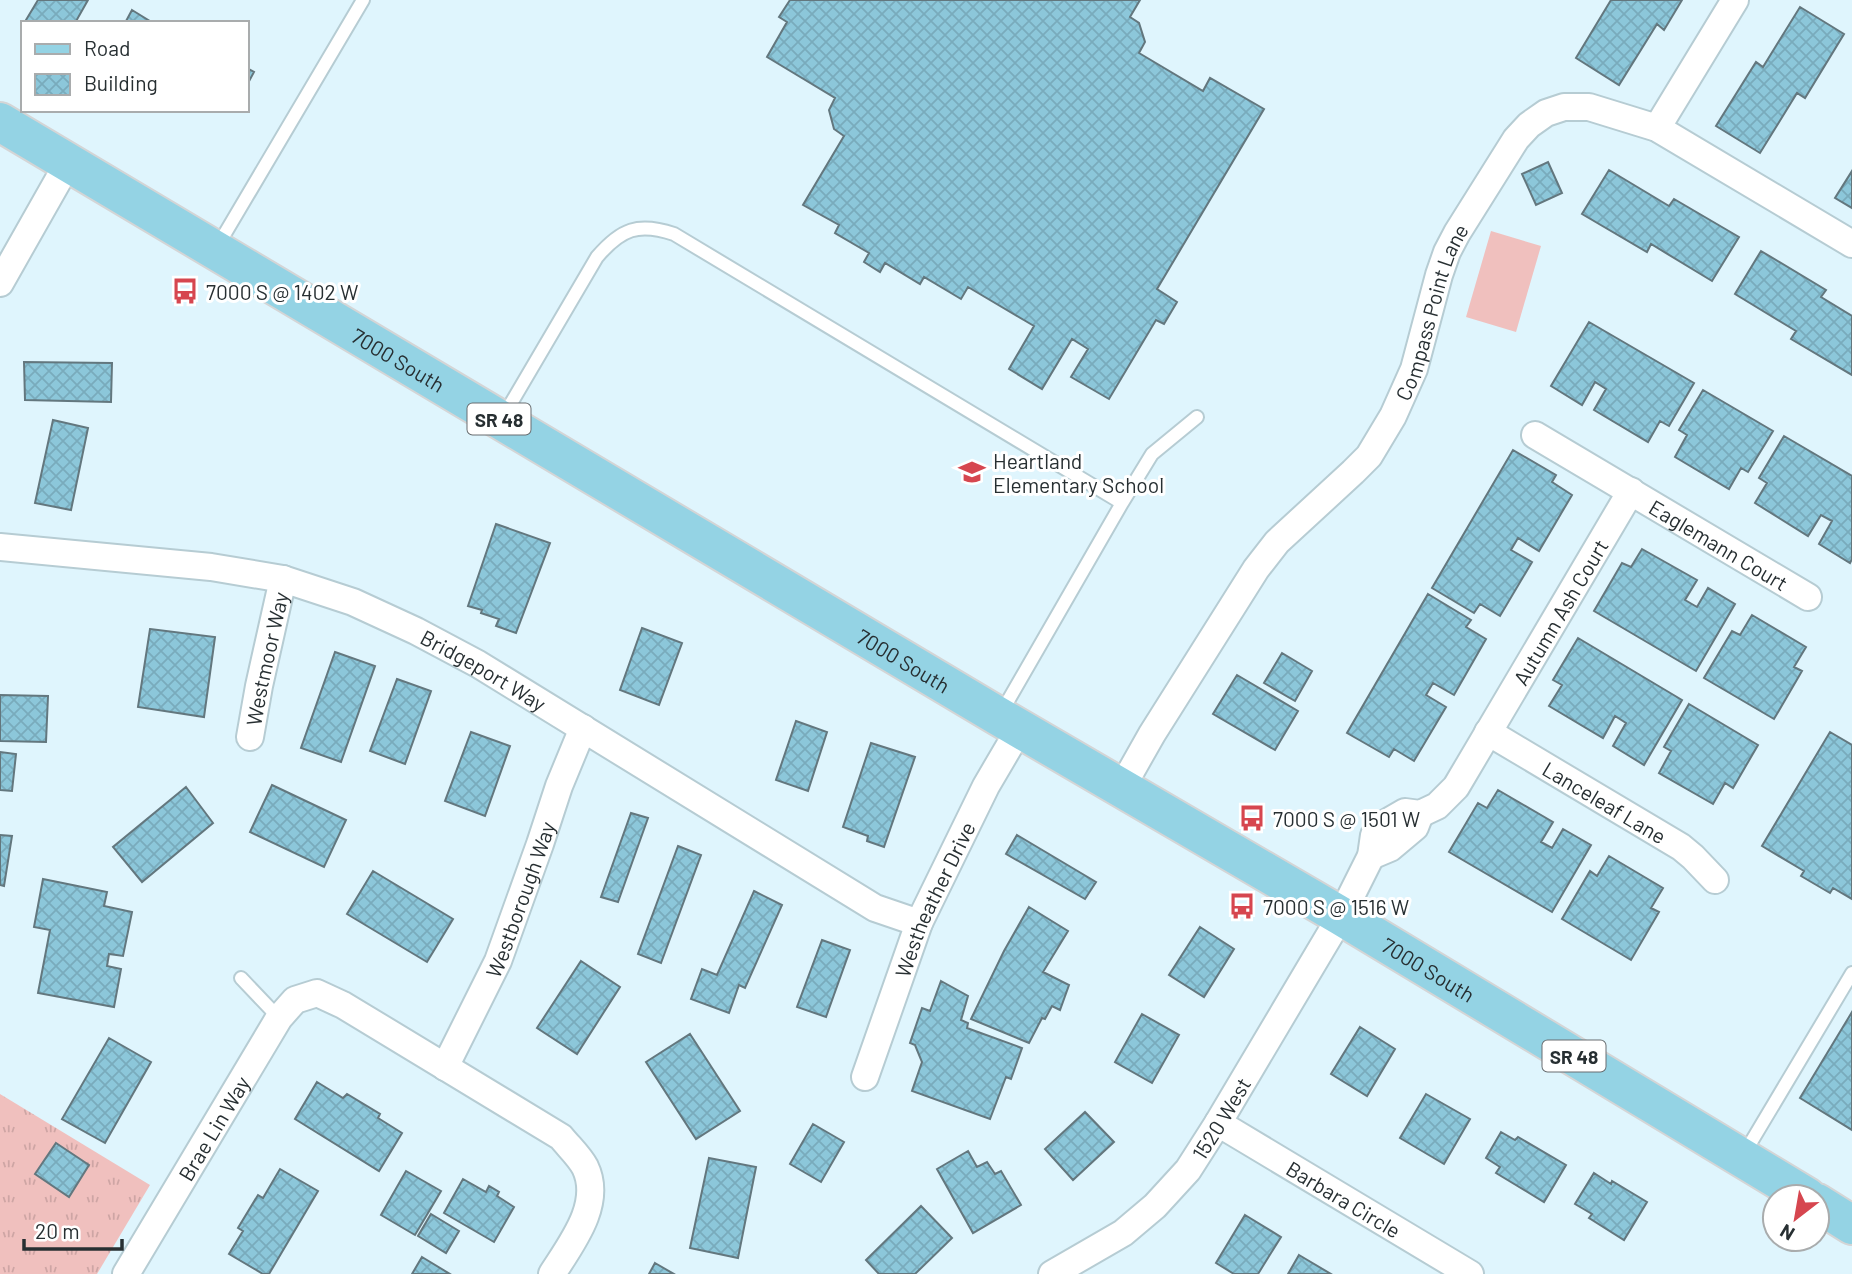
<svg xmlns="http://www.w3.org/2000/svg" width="1852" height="1274" font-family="Barlow,sans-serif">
	<defs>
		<pattern id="grass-tufts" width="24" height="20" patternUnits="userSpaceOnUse" patternTransform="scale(1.75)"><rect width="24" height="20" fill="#f0c0be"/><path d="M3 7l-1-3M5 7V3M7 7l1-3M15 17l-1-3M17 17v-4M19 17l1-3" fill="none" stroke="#cea5a4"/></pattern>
		<pattern id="building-cross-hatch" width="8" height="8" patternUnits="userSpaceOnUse" patternTransform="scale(1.75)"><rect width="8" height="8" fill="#8cc7da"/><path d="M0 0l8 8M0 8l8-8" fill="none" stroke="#79abbc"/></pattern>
	</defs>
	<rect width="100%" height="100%" fill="#dff5fd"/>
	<path fill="url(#grass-tufts)" d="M0,1094L150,1185L97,1274H0Z"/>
	<path fill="#f0c0be" d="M1491,231L1541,246L1516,332L1466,317Z"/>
	<path fill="url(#building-cross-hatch)" stroke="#63777e" stroke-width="2" d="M38,0H88L75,23H30L26,20Z
		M790,0H1140L1130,17L1139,23L1145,42L1139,53L1203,91L1210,78L1264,109L1157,289L1177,302L1164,324L1156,320L1109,399L1071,377L1088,349L1072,339L1042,389L1009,369L1034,326L968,287L961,299L924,277L920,284L885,263L880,272L864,262L869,253L835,233L839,225L803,205L844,136L834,129L829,110L835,98L767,57L787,22L779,17Z
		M1611,0H1682L1664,30L1657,24L1619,85L1576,58Z
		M1800,7L1844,34L1805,98L1797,93L1760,153L1716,126L1756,62L1763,67Z
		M132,10L153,23H125Z
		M247,68L254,72L247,85Z
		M1548,162L1562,193L1536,205L1522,174Z
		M1609,170L1669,206L1674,199L1739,237L1712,281L1651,244L1647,252L1582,214Z
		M1852,171V208L1835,198Z
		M1761,251L1826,290L1821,297L1852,316V375L1791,339L1796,331L1735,294Z
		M1589,322L1694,383L1669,426L1660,421L1648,442L1594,410L1606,389L1595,382L1582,405L1551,386Z
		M24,362L112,363L111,402L25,400Z
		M1703,390L1773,431L1748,472L1741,468L1729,489L1675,457L1687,435L1679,430Z
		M53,420L88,428L71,510L35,503Z
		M1784,436L1852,476V559L1850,563L1819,544L1832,521L1821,515L1808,536L1755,503L1767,483L1759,478Z
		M1513,450L1556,475L1552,482L1572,495L1539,551L1518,538L1511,550L1532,562L1500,616L1480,604L1474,613L1432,588Z
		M496,524L550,543L516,633L496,626L499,619L481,613L482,610L468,606Z
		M1642,549L1697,580L1685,600L1697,607L1708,588L1735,604L1696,671L1594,611L1622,563L1631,567Z
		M1428,594L1471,620L1466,627L1486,639L1454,695L1433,683L1426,695L1446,707L1414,761L1394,749L1389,757L1347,733Z
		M1752,615L1806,647L1794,667L1802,671L1774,719L1704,678L1732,631L1740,635Z
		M642,628L682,643L659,705L620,690Z
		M150,629L215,637L204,717L138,707Z
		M1578,638L1682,700L1644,765L1613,746L1626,723L1615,716L1603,738L1549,706L1562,685L1553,680Z
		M335,652L375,666L341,762L301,748Z
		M1282,653L1312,671L1295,701L1264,683Z
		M1237,675L1298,711L1275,750L1213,714Z
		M397,679L431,691L405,764L370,751Z
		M0,695L48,696L46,742L0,741Z
		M1689,704L1758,745L1733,788L1725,783L1713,804L1659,773L1671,751L1664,747Z
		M796,721L827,732L808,791L776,780Z
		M471,732L510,746L485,816L445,801Z
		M1830,732L1852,745V899L1833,888L1830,893L1801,876L1804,871L1762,846Z
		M871,743L915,757L884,847L867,841L868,836L843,827Z
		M0,752L16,754L12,791L0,790Z
		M272,785L346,820L324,867L250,832Z
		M186,787L213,823L142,882L113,847Z
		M1498,790L1553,822L1541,842L1552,848L1563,829L1591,845L1552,912L1449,852L1478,803L1487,808Z
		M631,813L648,818L618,902L601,897Z
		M0,835L12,836L4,886L0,885Z
		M1017,835L1096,882L1085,899L1006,854Z
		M678,846L701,855L661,963L638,954Z
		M1609,856L1663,888L1651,908L1659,912L1631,960L1562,919L1590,871L1597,876Z
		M373,871L453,919L427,962L347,914Z
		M43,879L107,892L104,906L132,912L123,956L109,954L107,966L121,969L114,1007L38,993L50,930L34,927Z
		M754,891L782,905L745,988L739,985L729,1013L691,999L702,969L717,975Z
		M1029,907L1068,931L1043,972L1069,985L1060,1010L1052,1006L1045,1019L1042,1018L1029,1043L971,1019L1004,951Z
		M1200,927L1234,949L1204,997L1169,975Z
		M822,940L850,950L826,1017L797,1007Z
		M581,961L620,987L577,1054L537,1028Z
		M941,981L968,996L961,1020L968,1023L967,1028L1022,1048L1011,1079L1006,1077L990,1119L912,1091L922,1062L915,1045L910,1043L922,1008L930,1011Z
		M1852,1012V1130L1800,1098Z
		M1142,1014L1179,1035L1152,1083L1115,1062Z
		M1360,1027L1395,1049L1367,1096L1331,1074Z
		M690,1034L740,1111L696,1139L646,1062Z
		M109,1038L151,1062L105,1143L62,1119Z
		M317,1082L343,1098L347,1094L380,1114L378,1118L402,1133L379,1171L295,1119Z
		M1426,1094L1470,1119L1444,1164L1400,1138Z
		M1085,1112L1114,1142L1073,1180L1045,1149Z
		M813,1124L844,1142L821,1182L790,1164Z
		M1501,1132L1515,1140L1518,1137L1566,1165L1544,1202L1496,1173L1500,1167L1486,1158Z
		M56,1143L89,1165L69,1197L35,1174Z
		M968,1151L977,1167L987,1162L995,1174L1001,1171L1021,1205L973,1233L937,1169Z
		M709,1158L756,1167L738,1258L690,1248Z
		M280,1169L318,1191L269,1274H263L229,1254L243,1231L238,1228L258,1195L263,1198Z
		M406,1171L441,1191L415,1235L381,1215Z
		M1594,1173L1611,1184L1612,1181L1647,1202L1624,1240L1589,1218L1592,1214L1575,1204Z
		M463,1179L486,1192L489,1186L499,1192L497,1196L514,1207L494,1242L444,1213Z
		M921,1206L952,1238L915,1274H879L866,1260Z
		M431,1214L459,1231L446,1253L418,1236Z
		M1245,1215L1281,1237L1258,1274H1234L1216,1263Z
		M1299,1255L1331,1274H1288Z
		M422,1257L450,1274H412Z
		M655,1263L674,1274H649Z"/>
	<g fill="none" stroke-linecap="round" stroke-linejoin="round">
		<g stroke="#b6ccd3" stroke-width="16">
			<path id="lane" d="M217,247L363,0
				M503,417L597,257C621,229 638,222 674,234L1122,503L1001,713
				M1122,503L1152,454L1197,417
				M241,978L279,1018
				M1744,1154L1852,973"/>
		</g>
		<g stroke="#b6ccd3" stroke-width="30">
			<g id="street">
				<path d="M1657,128L1735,0"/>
				<path d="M0,283L68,163"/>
				<path id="s1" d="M1535,435L1808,597"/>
				<path id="s2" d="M0,547L211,567L283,579L353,602L416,631L478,664L875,908L919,923"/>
				<path id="s3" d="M1488,732L1681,847L1693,857L1715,880"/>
				<path id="s4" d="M250,737L259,686L283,579"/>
				<path id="s5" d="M1122,787L1152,734L1256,569L1277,542L1353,472L1369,456L1393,416L1414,369L1439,275L1447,252L1457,233L1516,139L1529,125L1546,113L1564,107H1589L1657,128L1852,244"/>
				<path d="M1371,856L1390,848L1415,827L1420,814"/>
				<path id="s6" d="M445,1067L498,961L540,844L559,786L583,728"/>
				<path id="s7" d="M865,1077L919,923L986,786L1020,728"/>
				<path id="s8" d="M1218,1123L1470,1274"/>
				<path id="s9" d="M126,1274L279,1018L295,1000L317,993L343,1005L561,1137C569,1147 579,1156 585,1167C603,1204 571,1244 552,1274"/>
				<path id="s10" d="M1052,1274L1123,1233L1155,1206L1188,1170L1218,1123L1341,916L1371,856L1374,835L1386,823L1405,812L1420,814L1437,806L1456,787L1631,491"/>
			</g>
		</g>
		<g stroke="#d4d5d6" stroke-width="42">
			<g id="primary">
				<path id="s11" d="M0,122L998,716L1341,916L1807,1197"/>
				<path d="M1817,1203L1852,1225"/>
			</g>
		</g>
		<use href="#lane" stroke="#fff" stroke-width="12"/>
		<use href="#street" stroke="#fff" stroke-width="26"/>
		<use href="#primary" stroke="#94d3e4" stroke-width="38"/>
	</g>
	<defs>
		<g id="bus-bare" transform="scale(2.1)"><path d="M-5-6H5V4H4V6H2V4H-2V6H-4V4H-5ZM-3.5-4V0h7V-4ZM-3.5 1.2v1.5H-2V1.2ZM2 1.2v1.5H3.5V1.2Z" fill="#d6464f" stroke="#fff" stroke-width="2.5" paint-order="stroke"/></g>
		<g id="school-bare" transform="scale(2.1)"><path d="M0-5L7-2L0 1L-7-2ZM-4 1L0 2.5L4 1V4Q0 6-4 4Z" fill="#d6464f" stroke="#fff" stroke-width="2.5" paint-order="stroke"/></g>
	</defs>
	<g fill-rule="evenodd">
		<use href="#bus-bare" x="185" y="291"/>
		<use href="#school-bare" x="972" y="472"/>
		<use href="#bus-bare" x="1252" y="818"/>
		<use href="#bus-bare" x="1242" y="906"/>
	</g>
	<g text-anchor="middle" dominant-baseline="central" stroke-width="6" stroke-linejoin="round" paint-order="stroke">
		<g fill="#fff" stroke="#686d70" stroke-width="2">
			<rect x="467.5" y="403.5" width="63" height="31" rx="5"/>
			<rect x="1542.5" y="1040.5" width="63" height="31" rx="5"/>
		</g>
		<g font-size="19" font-weight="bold" fill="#272f32">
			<text x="499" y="419">SR 48</text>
			<text x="1574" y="1056">SR 48</text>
		</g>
		<g font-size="21" fill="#272f32" stroke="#fff" text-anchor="start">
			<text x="206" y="291">7000 S @ 1402 W</text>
			<text x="993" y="460">Heartland<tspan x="993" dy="24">Elementary School</tspan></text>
			<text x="1273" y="818">7000 S @ 1501 W</text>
			<text x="1263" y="906">7000 S @ 1516 W</text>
		</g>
		<g font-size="21" fill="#272f32" stroke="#fff">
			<text stroke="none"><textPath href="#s5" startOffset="574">Compass Point Lane</textPath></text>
			<text stroke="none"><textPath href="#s11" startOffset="464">7000 South</textPath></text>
			<text stroke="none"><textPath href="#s1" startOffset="214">Eaglemann Court</textPath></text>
			<text stroke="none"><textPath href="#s10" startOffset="861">Autumn Ash Court</textPath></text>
			<text stroke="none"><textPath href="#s4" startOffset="80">Westmoor Way</textPath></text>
			<text stroke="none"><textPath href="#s11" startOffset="1052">7000 South</textPath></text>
			<text stroke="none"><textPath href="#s2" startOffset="506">Bridgeport Way</textPath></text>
			<text stroke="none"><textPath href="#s3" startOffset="136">Lanceleaf Lane</textPath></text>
			<text stroke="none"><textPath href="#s6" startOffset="184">Westborough Way</textPath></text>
			<text stroke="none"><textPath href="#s7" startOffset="191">Westheather Drive</textPath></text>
			<text stroke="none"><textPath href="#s11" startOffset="1661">7000 South</textPath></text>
			<text stroke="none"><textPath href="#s10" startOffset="234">1520 West</textPath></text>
			<text stroke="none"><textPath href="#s9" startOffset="170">Brae Lin Way</textPath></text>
			<text stroke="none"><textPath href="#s8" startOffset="147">Barbara Circle</textPath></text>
		</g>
	</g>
	<rect x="21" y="21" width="228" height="91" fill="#ffffff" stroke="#a9acad" stroke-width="2"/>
	<rect x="35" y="44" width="35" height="10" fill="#94d3e4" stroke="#a9acad" stroke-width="2"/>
	<text x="84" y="56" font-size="21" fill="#272f32">Road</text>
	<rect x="35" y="74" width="35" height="21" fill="url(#building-cross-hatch)" stroke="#a9acad" stroke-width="2"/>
	<text x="84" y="91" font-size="21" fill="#272f32">Building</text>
	<g transform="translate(1796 1218) rotate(211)"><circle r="33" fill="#ffffff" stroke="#a9acad" stroke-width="2"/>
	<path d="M0-5L12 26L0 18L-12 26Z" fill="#d6464f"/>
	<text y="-10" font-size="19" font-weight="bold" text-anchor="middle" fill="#272f32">N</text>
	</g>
	<path d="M24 1239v10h98v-10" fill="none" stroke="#272f32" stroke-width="3.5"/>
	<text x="35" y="1239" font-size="21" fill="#272f32" stroke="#ffffff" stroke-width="5" paint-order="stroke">20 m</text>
</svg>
